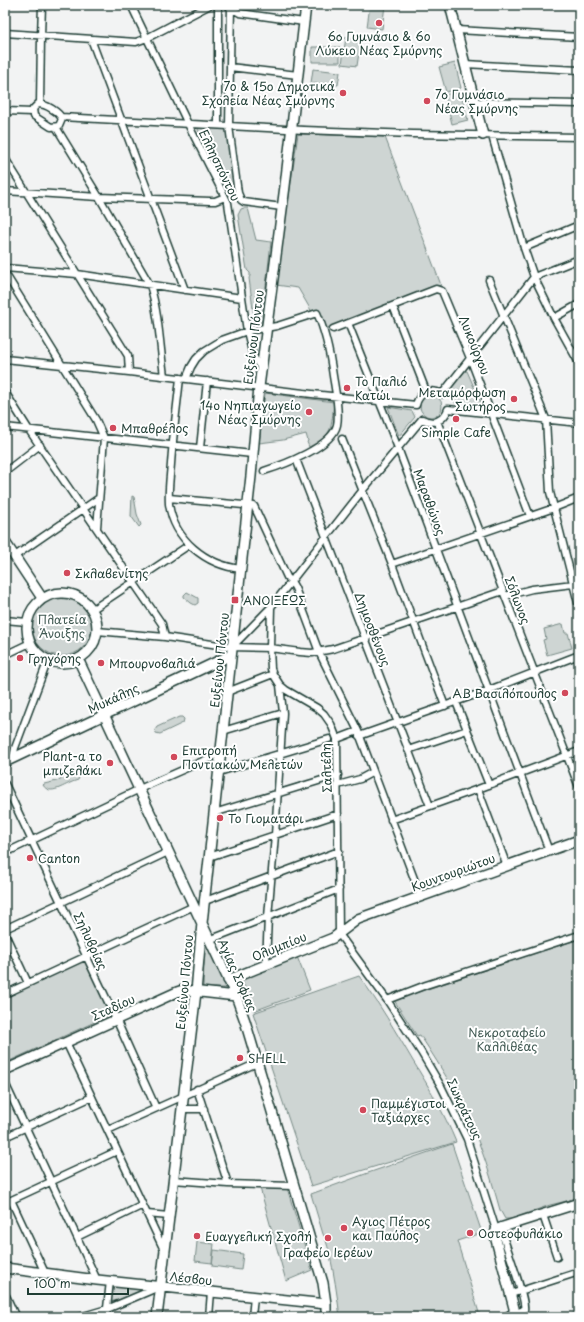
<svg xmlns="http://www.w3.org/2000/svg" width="584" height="1322" font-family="'Playpen Sans',sans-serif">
	<rect width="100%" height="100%" fill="#f2f3f3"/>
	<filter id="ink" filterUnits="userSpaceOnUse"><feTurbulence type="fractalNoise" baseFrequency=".025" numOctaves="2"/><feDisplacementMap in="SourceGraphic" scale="8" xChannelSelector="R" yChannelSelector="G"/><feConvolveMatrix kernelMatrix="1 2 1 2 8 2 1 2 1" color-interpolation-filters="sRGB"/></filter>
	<g filter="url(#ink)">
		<path fill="#ced5d3" stroke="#768984" d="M370,5H385L382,29L367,27Z
			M346,37L361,39L357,66L342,64Z
			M312,47H340V62H312Z
			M455,63L461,88L446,92L439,67Z
			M313,69L340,72L338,85L311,83Z
			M460,91L468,120L452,124L445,95Z
			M199,127L225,128L226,129L236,188L234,190L230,191L227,189L198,130Z
			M298,134L385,137L441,285L327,328L318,310L312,312L298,288L276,285Z
			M244,208H248L256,240L271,242L262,321L261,323L255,325L249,278L250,276V273L247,270L238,215L241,209Z
			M465,371H467L481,403L479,405L455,403L449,390Z
			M265,393L334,402C331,427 334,435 309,447L307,442L308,441L306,434L283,440L259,443Z
			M420 406a11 11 0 1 1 22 0a11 11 0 1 1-22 0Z
			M388,407L412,411L415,417L399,436Z
			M132,496L134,497L137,514L141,525L139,527L131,516Z
			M187,592L198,598V603L195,605L191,603L184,597V595Z
			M32 626a30 30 0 1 1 60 0a30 30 0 1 1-60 0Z
			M563,624L565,633H568L572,648L547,655L543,640L546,639L544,629Z
			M179,717H182L184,719L183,723L160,734L156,733L155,730L157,727Z
			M75,770L79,773L80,776L78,780L75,781C65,784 50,797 43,785L44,784L57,781Z
			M205,938L227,988H203Z
			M579,939V1198L550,1205L511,1219H505L500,1210C494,1189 488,1167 480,1146C465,1106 443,1070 420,1035L417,1036L394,1000Z
			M296,954L310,990L254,1011L241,978Z
			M85,959L110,1015L5,1063V996Z
			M359,976C379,1003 396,1032 413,1061C429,1087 444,1113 456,1142L311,1186L253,1013Z
			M452,1144L482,1233L457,1241L480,1316L476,1317H340C337,1294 334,1273 329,1251C327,1245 326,1238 323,1234L311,1194L368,1173Z
			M260,1188H287L312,1270L286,1281Z
			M197,1242L214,1244L212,1263L195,1261Z
			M214,1250L243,1254L241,1270L212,1266Z
			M114,1286L148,1290L144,1293L110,1302Z"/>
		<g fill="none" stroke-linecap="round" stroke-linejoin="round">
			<g stroke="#1f3d34" stroke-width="9">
				<path id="street" d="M131,5L188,124L228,203L247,331L253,356L258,364L262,367
					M218,5V125
					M231,5L229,126L238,193L241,200L244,202L282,207
					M229,7L240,13L304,22
					M457,30L579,37
					M5,33L136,42L147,38L210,5
					M91,39L185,290
					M465,64L579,70
					M230,67L298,75
					M475,102L579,104
					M38,104C46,104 59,112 62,119L59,126L51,127L34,116L33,109Z
					M40,104L41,36L42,5
					M5,111L32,112
					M61,117L304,130L413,134L579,137
					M56,127L99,197L150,285C159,314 160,346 164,376
					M492,136L524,248L534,277L554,318L579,363
					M5,158L128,356L129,372
					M5,191L99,197L210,201H215L225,197
					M524,248L579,225
					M5,268L77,274L242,298
					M5,273L96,420L104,438L97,528
					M534,277L579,259
					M489,280L546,419L550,492L579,607
					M393,306L426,391
					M554,318L579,304
					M348,323L398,448L549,851
					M333,329L436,289L442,291L470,358L530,516
					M5,359L129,372L312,394L416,405C419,392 431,388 442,394L534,277
					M180,378C177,407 173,435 171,464C170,477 168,490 169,504C174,540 206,565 241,569
					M186,379L191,367L196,359L204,351L222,340L247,331L277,326L317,313C326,333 330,354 333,376C335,389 340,411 337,425C332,447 283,465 264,471
					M5,392L29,430L162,624L165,637
					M437,421L579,787
					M5,427L252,454
					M342,439L392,564L445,706
					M200,448L207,381
					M296,459L430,806
					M5,472L40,445
					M169,498L254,506L287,577L291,581L295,588L319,652L358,731L421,897
					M15,556L99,498
					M392,564L554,508L579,498
					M505,596L532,589L573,584
					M271,607L270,648L271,669L273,674L280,685L286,690L317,708L324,714L331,724L337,739L339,934L387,1000L421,1052L441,1086L467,1139L496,1230L503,1236L504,1239C508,1251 527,1302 524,1310L514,1313L518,1317
					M93,609L189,545
					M5,620L27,622
					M97,631L165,637L232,647L270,648L300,652L312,653L333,649L503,591
					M232,647L271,607L362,491L422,419C433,425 444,421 448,409L579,423
					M5,655L30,643
					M227,692L273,674
					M456,702L489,785
					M223,731L283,713
					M359,736L489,690L579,655
					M337,739L358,731
					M408,750L467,730
					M13,758L15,748L48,660
					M219,772L329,739
					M5,784L116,1019L156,1108
					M338,785L360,779L373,772
					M478,789L507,866
					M214,813L338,775
					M391,820L478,789L579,751
					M5,853L146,786L221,753
					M209,857L338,814
					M205,901L339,851
					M5,929L168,852
					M5,934L28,983
					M209,940L339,889
					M266,964L268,917L275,835L283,713L280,685
					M5,994L194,906
					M387,1000L426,985L579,935
					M66,1042L164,1250
					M5,1083L97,1280
					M197,1089L228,1184
					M182,1109H204
					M108,1130L257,1063
					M5,1137L92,1097
					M173,1180L228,1184L293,1186
					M11,1200L45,1273
					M5,1203L117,1151
					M147,1214L169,1216
					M543,1215L557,1257
					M77,1237L143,1205
					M511,1294L579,1272
					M80,1317L107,1309L159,1287
					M106,1317L110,1281
					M209,1317L211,1292
					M252,1317L254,1297
					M575,1317L579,1316"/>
			</g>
			<g stroke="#1f3d34" stroke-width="12">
				<path id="secondary" d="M450,5L483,135
					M5,542L42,598
					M27 628a35 35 0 1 1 70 0a35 35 0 1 1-70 0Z
					M78,659L236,996L245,1021L323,1283L326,1304V1317
					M5,762L231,655
					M228,980L333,938L358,919L579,840
					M5,1070L177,992L183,990L236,996
					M5,1268L97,1280L326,1304
					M5,1297L14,1317
					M157,1317L196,992L202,923L251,476L259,387L285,186L306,5
					M508,1317L514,1313V1308L495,1236L496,1230L503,1227L579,1203"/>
			</g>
			<use href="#street" stroke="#fff" stroke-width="6"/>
			<use href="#secondary" stroke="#fff" stroke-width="9"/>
			<path stroke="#1f3d34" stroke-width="1" d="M5,1307L10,1317"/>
		</g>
	</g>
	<g fill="#d1495b" stroke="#fff" stroke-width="1.5">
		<circle cx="379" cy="23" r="4"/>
		<circle cx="343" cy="93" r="4"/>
		<circle cx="427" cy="101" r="4"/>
		<circle cx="347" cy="388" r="4"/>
		<circle cx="514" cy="399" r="4"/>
		<circle cx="309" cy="412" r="4"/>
		<circle cx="456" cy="419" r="4"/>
		<circle cx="113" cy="428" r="4"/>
		<circle cx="67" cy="573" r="4"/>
		<rect x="231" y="596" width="8" height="8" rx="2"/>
		<circle cx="20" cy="658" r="4"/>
		<circle cx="101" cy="663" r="4"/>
		<circle cx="565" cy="693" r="4"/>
		<circle cx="174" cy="757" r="4"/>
		<circle cx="110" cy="763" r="4"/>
		<circle cx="220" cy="818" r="4"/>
		<circle cx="30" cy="858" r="4"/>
		<circle cx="240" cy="1058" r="4"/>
		<circle cx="363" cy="1110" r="4"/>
		<circle cx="344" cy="1228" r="4"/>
		<circle cx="470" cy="1233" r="4"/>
		<circle cx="197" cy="1236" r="4"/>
		<circle cx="328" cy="1238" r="4"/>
	</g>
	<g text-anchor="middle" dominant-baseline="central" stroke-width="4" stroke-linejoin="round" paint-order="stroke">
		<g font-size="12" fill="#1f3d34" stroke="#fff" text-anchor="start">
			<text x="379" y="36" text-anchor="middle">6ο Γυμνάσιο &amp; 6ο<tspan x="379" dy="14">Λύκειο Νέας Σμύρνης</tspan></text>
			<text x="335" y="86" text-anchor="end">7ο &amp; 15ο Δημοτικά<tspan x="335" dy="14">Σχολεία Νέας Σμύρνης</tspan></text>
			<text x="435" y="94">7ο Γυμνάσιο<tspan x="435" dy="14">Νέας Σμύρνης</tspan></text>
			<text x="355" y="381">Το Παλιό<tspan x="355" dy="14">Κατώι</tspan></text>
			<text x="506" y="392" text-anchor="end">Μεταμόρφωση<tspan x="506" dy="14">Σωτήρος</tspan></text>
			<text x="301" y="405" text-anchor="end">14ο Νηπιαγωγείο<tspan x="301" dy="14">Νέας Σμύρνης</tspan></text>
			<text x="121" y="428">Μπαθρέλος</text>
			<text x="456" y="432" text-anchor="middle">Simple Cafe</text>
			<text x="75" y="573">Σκλαβενίτης</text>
			<text x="243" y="600">ΑΝΟΙΞΕΩΣ</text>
			<text x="28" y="658">Γρηγόρης</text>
			<text x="109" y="663">Μπουρνοβαλιά</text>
			<text x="557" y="693" text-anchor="end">ΑΒ Βασιλόπουλος</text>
			<text x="182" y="750">Επιτροπή<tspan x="182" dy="14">Ποντιακών Μελετών</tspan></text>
			<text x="102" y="756" text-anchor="end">Plant-a το<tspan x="102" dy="14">μπιζελάκι</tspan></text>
			<text x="228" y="818">Το Γιοματάρι</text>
			<text x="38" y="858">Canton</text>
			<text x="248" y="1058">SHELL</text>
			<text x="371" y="1103">Παμμέγιστοι<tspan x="371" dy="14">Ταξιάρχες</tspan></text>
			<text x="352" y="1221">Αγιος Πέτρος<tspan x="352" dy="14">και Παύλος</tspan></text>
			<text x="478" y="1233">Οστεοφυλάκιο</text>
			<text x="205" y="1236">Ευαγγελική Σχολή</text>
			<text x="328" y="1252" text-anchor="middle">Γραφείο Ιερέων</text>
		</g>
		<g font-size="12" fill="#1f3d34" stroke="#fff">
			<text transform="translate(220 165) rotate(64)">Ελλησπόντου</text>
			<text transform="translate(253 337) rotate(-83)">Ευξείνου Πόντου</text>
			<text transform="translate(475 345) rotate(68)">Λυκούργου</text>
			<text transform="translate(430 502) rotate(70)">Μαραθώνος</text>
			<text transform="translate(518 600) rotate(69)">Σόλωνος</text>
			<text transform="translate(373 629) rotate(69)">Δημοσθένους</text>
			<text transform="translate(219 660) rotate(-84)">Ευξείνου Πόντου</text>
			<text transform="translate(113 698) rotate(-25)">Μυκάλης</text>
			<text transform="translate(326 768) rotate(-92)">Σαλτέλη</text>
			<text transform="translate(453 872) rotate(-20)">Κουντουριώτου</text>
			<text transform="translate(91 941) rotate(65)">Σηλυβρίας</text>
			<text transform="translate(279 946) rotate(-22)">Ολυμπίου</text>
			<text transform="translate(238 975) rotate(66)">Αγίας Σοφίας</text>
			<text transform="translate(184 982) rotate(-85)">Ευξείνου Πόντου</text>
			<text transform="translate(113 1007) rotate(-24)">Σταδίου</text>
			<text transform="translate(465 1109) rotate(65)">Σωκράτους</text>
			<text transform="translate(191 1278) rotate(6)">Λέσβου</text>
		</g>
		<g font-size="12" fill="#425b54" stroke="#fff">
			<text x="62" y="619">Πλατεία<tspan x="62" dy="14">Άνοιξης</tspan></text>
			<text x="507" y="1032">Νεκροταφείο<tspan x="507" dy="14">Καλλιθέας</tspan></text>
		</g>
	</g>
	<rect width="584" height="1322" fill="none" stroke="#fff" stroke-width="20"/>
	<rect x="10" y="10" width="564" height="1302" fill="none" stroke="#1f3d34" stroke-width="1.5" filter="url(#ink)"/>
	<path d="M28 1288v6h100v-6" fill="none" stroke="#1f3d34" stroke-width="2"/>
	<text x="34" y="1288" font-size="12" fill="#1f3d34" stroke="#ffffff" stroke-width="3" paint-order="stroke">100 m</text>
</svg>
